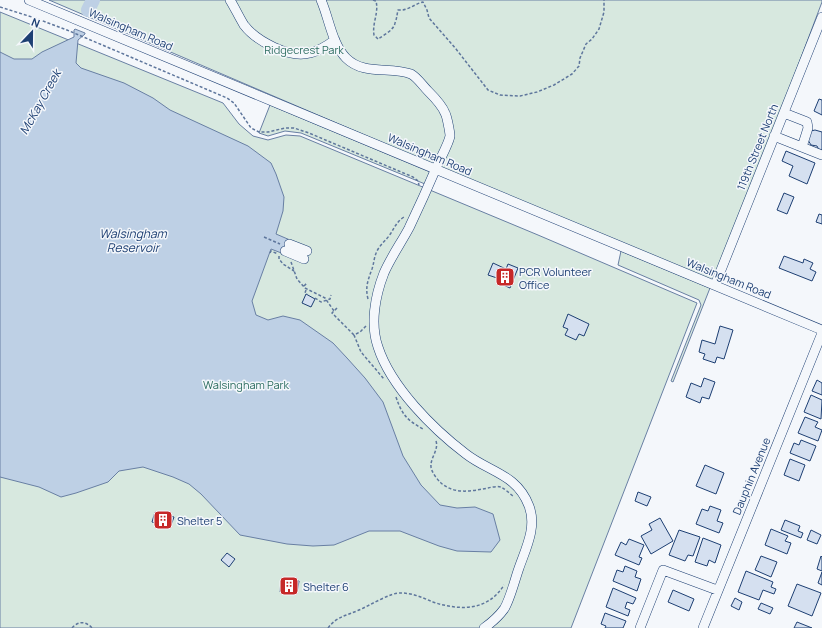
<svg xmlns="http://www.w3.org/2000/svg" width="822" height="628" font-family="Manrope,sans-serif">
	<rect width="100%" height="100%" fill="#f4f7fb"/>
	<path fill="#d7e8df" stroke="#687fa3" d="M49,0H822V2L715,285Z
		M0,12L223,103L239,124L253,136L268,140L286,135L300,136L538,235L697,303L571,628H0Z
		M270,105L430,172L425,184L301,133L285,131L268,136L259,133Z
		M621,251L710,288L673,382L671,381L701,305L699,300L618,265Z"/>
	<path fill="#bed0e5" stroke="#687fa3" d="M75,29L85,33V34L78,40L76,63L81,68L124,83L153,98L170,110L248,146L271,163L276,174L284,197L283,211L276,234L290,240L284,254L271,249L252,301L256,315L268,320L283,316L300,320L333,343L347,358L365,378L383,402L403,456L421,485L440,505L457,508L475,507L493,514L500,540L491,552L457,551L439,546L400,531H369L334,545L313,546L287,544L240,535L201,494L189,484L173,477L143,467L119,471L108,482L76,493L61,497L39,487L0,477V52L14,59H32L42,52L74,37V30Z"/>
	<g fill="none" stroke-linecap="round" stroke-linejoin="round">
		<path stroke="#bed0e5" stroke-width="14" d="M88,10L93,0"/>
	</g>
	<path fill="#d5e0f0" stroke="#1d3f73" d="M819,99L822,100V115L814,111Z
		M815,130L822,132V151L819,150L817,146L811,145L808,140L811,131Z
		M786,151L815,163L807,184L789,176L793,166L782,161Z
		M784,193L794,197L787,214L777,210Z
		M819,214L822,215V224L816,222Z
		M784,256L803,263L804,259L813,263L810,269L816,272L812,281L779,268Z
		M493,263L506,269L508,264L518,268L510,288L501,284L503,280L488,275Z
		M306,294L315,299L311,307L302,303Z
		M568,314L589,324L584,336L579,334L576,340L565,335L568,329L563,327Z
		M720,326L733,330L724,359L717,357L715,363L703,359L705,354L699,352L702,340L715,344Z
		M704,378L715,382L709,399L702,397L700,403L686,397L691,383L701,387Z
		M817,380L822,383V395L812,391Z
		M811,395L822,400L821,419L804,412Z
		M805,417L818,422L815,427L822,430L818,441L798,433Z
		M801,440L816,446L810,461L790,453L794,443L799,445Z
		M790,459L805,465L799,481L784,475Z
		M705,465L724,473L716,494L696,486Z
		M638,492L651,497L647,506L635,501Z
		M710,506L721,510L717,521L723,523L719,533L696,524L702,509L708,511Z
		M155,512L174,517L170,528L152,522Z
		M660,518L673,541L651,554L641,536L652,530L649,524Z
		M785,520L800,526L798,531L803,533L801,538L781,530Z
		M771,529L788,536L785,541L791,543L787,554L765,545Z
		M679,530L700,537L693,556L688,555L685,561L669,555Z
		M811,530L821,535L817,544L807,540Z
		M703,538L721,545L715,563L709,560L707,566L695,562Z
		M629,539L644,545L639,557L642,558L639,565L615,555L621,542L626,545Z
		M227,553L235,559L229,567L221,560Z
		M761,556L777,562L771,577L755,570Z
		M821,556L822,557V571L817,569Z
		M625,566L637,571L635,577L641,579L637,591L613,581L617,570L623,572Z
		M746,571L773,582L771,587L776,589L774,594L763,590L759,600L738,592Z
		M822,572V585L818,583Z
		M281,580L299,581L297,593L280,592Z
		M797,584L821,593L812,616L788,606Z
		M613,588L636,598L633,604L627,602L625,608L630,610L628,616L606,607Z
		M673,590L694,599L689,611L668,602Z
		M735,598L742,602L739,610L731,606Z
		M761,603L773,608L770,614L758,609Z
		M605,613L626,621L623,628H605L606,626L601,624Z
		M797,622L812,628H794Z"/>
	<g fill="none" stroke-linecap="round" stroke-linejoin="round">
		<g stroke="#1d3f73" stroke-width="10">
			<path id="minor" d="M29,0L822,330
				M230,0C235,8 239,17 244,25C256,41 290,59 310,53C319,51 328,45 335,40
				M321,0C329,18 332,44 346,58C364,76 390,66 411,74C417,77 423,86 428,91C434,97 442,105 445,113C447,116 450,133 450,136C449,143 440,159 437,166C428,187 419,207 409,228C401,243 391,257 384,273C375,296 370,324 378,347C391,387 433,429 466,454C489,472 517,474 529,506C537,527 526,548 519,568C515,579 510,600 504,609C499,616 491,623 484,628
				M784,113L807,122L808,128L802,147
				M774,136L822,155
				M289,244L307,251
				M285,251L304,259
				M715,285L822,17
				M640,628L663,570L717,590
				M703,628L822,333"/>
		</g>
		<path stroke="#5e769c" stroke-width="1.5" stroke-dasharray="3 2" stroke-linecap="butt" d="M373,0L376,1C379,13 372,23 374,35L378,39C384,35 394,30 395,23C397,18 397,14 398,10C408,11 414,4 423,2L427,10L429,18L456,49L488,90L500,95L520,96L537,92L554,85L572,74L579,66L580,58L586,44L592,39L599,29L604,12V0
			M0,7L35,18L67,30L227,98L234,103L251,128L259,132H268L285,128H294L309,133L413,177L418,181L419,185
			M264,237L280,244
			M270,253L271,251L278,254
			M279,256V259L283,264L294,271
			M291,262L297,279L305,288L325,298L334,311
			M304,286L307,283
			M306,290L305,293L307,294
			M315,298L321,302L330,299L331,295
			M368,299C365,287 368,280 372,269C374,263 374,257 377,251C380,245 385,241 389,236C394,229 396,222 404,217
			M337,308L332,313L354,335
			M366,326L360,332L354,335L361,352L384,379
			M396,397C402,415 407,420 423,429
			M436,441C439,450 430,458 431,467C432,473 437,479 441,483C455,495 472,491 488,488C492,487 497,486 501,487C505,489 509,493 513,496
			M72,628C78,621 86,621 92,628
			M328,628C337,616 346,616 359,610C369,606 391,592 401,593C413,593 423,598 433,602C460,611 488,611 504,585"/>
		<use href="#minor" stroke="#f4f7fb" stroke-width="9"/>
	</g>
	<defs>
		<g id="building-square" transform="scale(1)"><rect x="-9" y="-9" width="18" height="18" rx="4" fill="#c62828" stroke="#f4f7fb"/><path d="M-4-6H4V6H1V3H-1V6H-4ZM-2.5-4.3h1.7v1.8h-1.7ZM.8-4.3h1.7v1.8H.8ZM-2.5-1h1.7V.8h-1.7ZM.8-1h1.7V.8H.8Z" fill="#fff"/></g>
	</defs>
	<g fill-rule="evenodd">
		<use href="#building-square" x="505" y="277"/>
		<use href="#building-square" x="163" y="520"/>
		<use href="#building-square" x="289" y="586"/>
	</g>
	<g text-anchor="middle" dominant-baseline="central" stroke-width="3" stroke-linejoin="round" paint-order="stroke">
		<g font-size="11" fill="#1d3f73" stroke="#f4f7fb">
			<text transform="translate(131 29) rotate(23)">Walsingham Road</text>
			<text transform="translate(757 147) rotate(-68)">119th Street North</text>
			<text transform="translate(430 154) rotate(23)">Walsingham Road</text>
			<text transform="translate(729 278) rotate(22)">Walsingham Road</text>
			<text transform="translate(751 476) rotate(-68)">Dauphin Avenue</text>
		</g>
		<g font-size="11" fill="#2c6c60" stroke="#f4f7fb">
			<text x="304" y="49">Ridgecrest Park</text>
			<text x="246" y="384">Walsingham Park</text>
		</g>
		<g font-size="11" fill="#1d3f73" stroke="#f4f7fb" text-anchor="start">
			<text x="519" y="271">PCR Volunteer<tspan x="519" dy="13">Office</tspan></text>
			<text x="177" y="520">Shelter 5</text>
			<text x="303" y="586">Shelter 6</text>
		</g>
		<g font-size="12" font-style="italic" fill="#1d3f73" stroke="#f4f7fb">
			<text transform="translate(40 102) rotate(-61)">McKay Creek</text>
			<text x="133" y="233">Walsingham<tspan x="133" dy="14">Reservoir</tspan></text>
		</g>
	</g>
	<g transform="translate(32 32) rotate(22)" stroke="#f4f7fb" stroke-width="3" paint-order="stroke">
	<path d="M0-3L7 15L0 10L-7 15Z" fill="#1d3f73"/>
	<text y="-6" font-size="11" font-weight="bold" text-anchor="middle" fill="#1d3f73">N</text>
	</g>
</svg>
